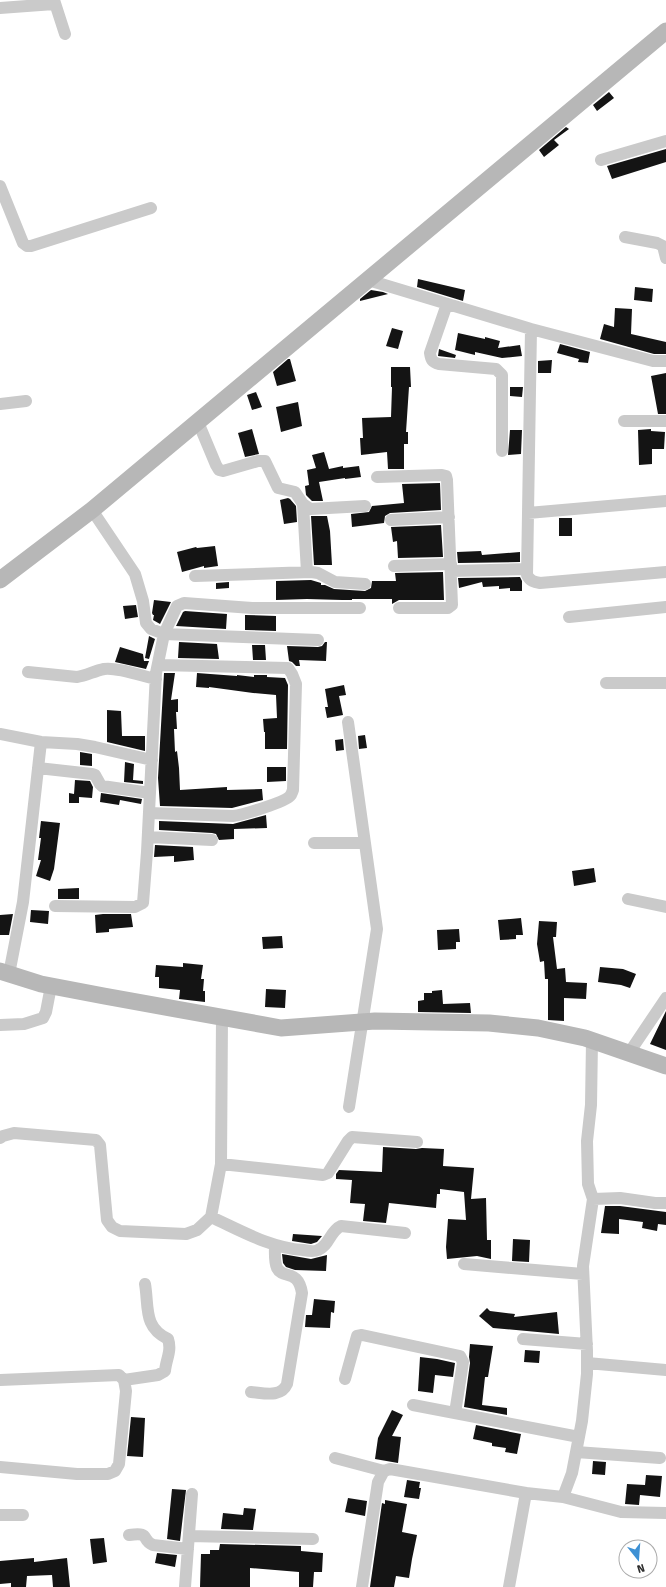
<svg xmlns="http://www.w3.org/2000/svg" width="666" height="1587" font-family="'Fira Sans',sans-serif">
	<rect width="100%" height="100%" fill="#fff"/>
	<path fill="#141414" d="M609,92L614,98L597,111L593,105Z
		M566,127L569,129L554,140L559,145L544,157L539,150Z
		M666,149V162L612,179L607,166Z
		M418,279L465,290L463,301L417,287Z
		M635,287L653,289L652,302L634,300Z
		M371,290L383,292L388,294L360,301V299Z
		M615,308L632,309L631,334L666,342V354H654L600,339L604,324L614,327Z
		M392,328L403,331L398,349L386,346Z
		M458,333L485,339V337L500,341L498,348L520,345L522,356L502,358L475,352V355L455,350Z
		M560,344L590,352L588,363L578,362L579,359L557,353Z
		M439,349L456,355L455,358L438,356Z
		M288,359H290L296,381L277,386L273,372Z
		M552,360L551,373H538V361Z
		M391,367H410L411,387H409L406,432H408V444H404V469H388L387,452L361,455L360,438H363L362,418L391,417L392,387H391Z
		M666,373V414H658L651,376Z
		M510,387H523L522,397L510,396Z
		M256,392L262,407L252,410L247,395Z
		M298,402L302,426L281,432L276,407Z
		M252,429L259,454L245,457L238,433Z
		M651,429V431L665,432L664,449H652V464L639,465L638,430Z
		M510,430H522L521,454L508,455Z
		M324,452L329,469L343,466V468L359,466L361,477L345,479V478L319,482L323,501H312L306,495L305,486L309,485L307,470L316,468L312,455Z
		M440,483L441,510L390,513L385,516L384,523L352,527L351,514L369,512L372,506L404,503L402,484Z
		M288,498L290,499L296,506L297,522L284,524L280,500Z
		M311,516H327L330,531L332,565H314Z
		M559,518H572V536H559Z
		M441,525L443,557L398,558L397,541L393,542L391,527Z
		M215,546L218,566L204,568V566L182,572L177,552L196,547L197,548Z
		M481,551L482,555L520,552V562L458,563L457,552Z
		M443,572L444,600H399L392,604V599H352V600H342L307,599L276,600V581L311,580L321,583V585H325L334,589L365,591L371,588L372,581H396L395,573Z
		M520,577L522,581V591H510V588L499,589V586L483,587L482,582L459,588L458,578Z
		M229,582V588L216,589V583Z
		M154,600L171,602L160,624L153,620L154,615H153L152,613Z
		M136,605L138,617L125,619L123,606Z
		M185,611L227,614L226,629L176,626L183,612Z
		M245,615L276,616V631L245,630Z
		M149,636L155,639L149,659L145,658Z
		M179,642L217,644L219,659L178,658Z
		M325,642H327L326,661L299,660L300,666H296L292,662L289,661L287,646L318,647L322,646Z
		M252,645H265L266,660H253Z
		M120,647L143,654L144,661H149L146,669L115,662Z
		M164,673H175L171,700L178,699V712H176L177,729H174L175,752L177,751L179,768L180,790L227,787V790L262,789L263,800L232,808L160,806L158,778Z
		M197,673L237,676V675L254,677V675H267V677L285,678L288,685L287,749H265V732H264L263,719L277,718L276,695L253,693L209,687V688L196,687Z
		M344,685L346,695L339,696L343,715L327,718L325,707H328L325,689Z
		M107,710L121,711L122,736H145V751L107,742Z
		M365,735L367,748L359,749L358,736Z
		M343,739L344,750L336,751L335,740Z
		M80,752L92,754V766L80,765Z
		M125,762L134,764L133,780L143,781V784L124,782Z
		M267,767H286V781L267,782Z
		M75,780L90,781L93,787L92,798L79,797V803H69V793L74,794Z
		M101,793L142,799L141,804L120,800L119,805L100,802Z
		M266,815L267,828L234,829V839L219,840L216,834L212,833L159,830V821L233,824Z
		M41,821L60,823L54,869L50,881L36,876L41,860H38L41,838H39Z
		M155,845L193,847L194,860L174,862V856L154,857Z
		M594,868L596,882L574,886L572,871Z
		M79,888V899H58V889Z
		M31,910L49,911L48,924L30,922Z
		M13,914L9,935H0V915Z
		M103,914H131L133,927L109,929V932L96,933L95,915Z
		M521,918L523,935H516V939L500,940L498,920Z
		M539,921L557,922L556,937H553L557,969L565,968L566,982L587,983L586,999L564,998V1021L548,1020V979H545L544,961L540,962L537,944Z
		M459,929L460,942H456V949L438,950L437,930Z
		M282,936L283,948L263,949L262,937Z
		M183,963L203,965L201,979H204L203,991H205V1002L179,999L180,990L159,988V977H155L156,965L183,967Z
		M600,967L623,969L636,974L630,988L621,985L598,982Z
		M266,989L286,990L285,1008L265,1007Z
		M442,990L443,1004L470,1003L471,1013L418,1012V1001L424,1000V993H432V991Z
		M666,1011V1050L650,1044Z
		M383,1147L416,1149L422,1148L444,1149L443,1166L474,1168L471,1199L486,1198L487,1240H491V1259L477,1256L447,1259L446,1247L448,1219L466,1220L464,1192L440,1189V1194H437L436,1208L389,1203L386,1223L363,1221L365,1204L350,1203L352,1180L336,1179V1174L339,1170L382,1172Z
		M605,1206H620L666,1212V1225L658,1224L657,1231L642,1228L643,1222L619,1219V1234L601,1233Z
		M293,1234L322,1236L317,1242L311,1244L292,1241Z
		M513,1239L530,1240L529,1262L512,1261Z
		M282,1254L311,1259L327,1255L326,1271L295,1270L286,1267L283,1263Z
		M314,1299L335,1301L334,1313L331,1312L330,1328L305,1327L306,1315H312Z
		M487,1308L490,1311L515,1314L514,1317L557,1312L559,1334L493,1328L479,1316Z
		M470,1344L493,1346L488,1377H485L482,1405L507,1408V1415L464,1407L470,1363L469,1357Z
		M525,1350L540,1351L539,1363L524,1362Z
		M420,1357L437,1359L455,1363L453,1377L435,1375L433,1393L418,1391Z
		M392,1410L403,1415L392,1436L401,1437L398,1463L375,1459L378,1438Z
		M131,1417L145,1418L143,1457L127,1456Z
		M476,1425L521,1434L517,1454L505,1452L506,1448L492,1446V1443L473,1439Z
		M593,1461L606,1462L605,1475L592,1474Z
		M646,1475L662,1476L660,1497L640,1495L639,1505L625,1504L627,1484L645,1485Z
		M407,1480L420,1482L419,1488H421L419,1499L404,1497Z
		M172,1489L186,1490L180,1541L167,1539Z
		M348,1498L367,1501L365,1516L345,1512Z
		M385,1500L407,1504L402,1532L417,1535L412,1559L409,1578L396,1576L394,1587H370L382,1503L385,1504Z
		M244,1508L256,1509L253,1530L221,1529L223,1513L243,1515Z
		M104,1538L107,1562L93,1564L90,1539Z
		M220,1544L301,1546V1551L323,1553L322,1572H314L313,1587H299V1572L250,1568V1587H200L201,1554H210V1550H219Z
		M157,1553L177,1555L175,1567L155,1563Z
		M34,1558V1562L67,1558L70,1587H53L52,1575L27,1576L26,1587H11V1583L0,1584V1561Z"/>
	<g fill="none" stroke-linecap="round" stroke-linejoin="round">
		<path stroke="#cacaca" stroke-width="12" d="M54,0L65,34
			M0,8L54,4
			M601,160L666,141
			M0,186L23,243L27,246H31L151,208
			M625,237L657,243L663,246L666,258
			M368,280L531,329L653,361H666
			M447,304L430,353C431,360 432,362 439,364L496,369L502,375V451
			M531,329L527,575C530,581 534,582 540,583L666,572
			M0,404L26,401
			M624,421H666
			M198,422L216,465L219,470L223,471L258,461H265L278,488L295,492L303,504L310,509L365,506
			M377,477L442,475L446,476L447,480L452,605L448,608H399
			M303,504L307,572
			M92,510L135,574L143,601L146,623L151,629L164,634L318,640
			M528,513L666,501
			M391,520L449,517
			M394,566L451,564
			M452,571L527,569
			M195,576L311,572L318,573L335,582L365,584
			M569,617L666,607
			M28,672L77,677C86,676 94,671 104,669C117,667 142,676 156,679
			M606,683H666
			M348,722L377,929L349,1107
			M0,734L41,742L77,744L95,747L152,760
			M38,768L92,774L95,775L100,784L102,786L150,793
			M149,813L233,816C243,815 285,802 290,796C292,794 292,792 293,790L296,684L292,674L288,668L158,665
			M148,837L212,840
			M314,843H365
			M628,899L666,907
			M55,906L135,907L143,903L147,852L156,673L164,634L177,606L184,603L252,608H360
			M9,974L23,902L41,742
			M0,1025L24,1024L43,1018L46,1012L51,986
			M629,1053L666,998
			M0,1138L3,1136L14,1133L96,1140L100,1145L107,1220L112,1227L120,1231L186,1234L197,1230L211,1217L221,1164L222,1017
			M221,1164L323,1175L328,1173L348,1141L352,1137L417,1142
			M593,1199L620,1198L655,1203H666
			M211,1217C240,1230 270,1248 303,1250C308,1251 314,1252 318,1250C329,1246 330,1231 341,1226L405,1233
			M464,1264L583,1274
			M523,1339L587,1344
			M587,1363L666,1370
			M345,1379L357,1336L362,1335L460,1356L463,1362L455,1413
			M0,1380L119,1375L124,1380L126,1391L119,1464L115,1471L108,1474H77L0,1467
			M124,1380L158,1375L165,1371C166,1359 172,1351 168,1339C143,1327 149,1307 145,1284
			M251,1392C264,1393 281,1398 287,1384L302,1293C298,1268 283,1280 277,1268C274,1261 275,1252 275,1245
			M413,1405L579,1437
			M576,1452L660,1458
			M335,1458L384,1471
			M563,1497L572,1473L582,1421L587,1374V1351L583,1266L593,1199L588,1184L587,1141L591,1105L592,1041
			M0,1515H23
			M129,1535C152,1532 140,1539 153,1545L188,1549
			M189,1536L313,1539
			M185,1587L192,1494
			M362,1587L378,1482L384,1471L390,1469L526,1493L563,1497L621,1512L666,1513
			M509,1587L526,1493"/>
		<path stroke="#b7b7b7" stroke-width="17" d="M0,580L92,510L666,31
			M0,971L41,984L104,996L281,1028L375,1021L489,1023L538,1028L585,1038L666,1066"/>
	</g>
	<g transform="translate(638 1559) rotate(163)"><circle r="19" fill="#ffffff" stroke="#ababab"/>
	<path d="M0-3L7 15L0 10L-7 15Z" fill="#3e91d4"/>
	<text y="-6" font-size="11" font-weight="bold" text-anchor="middle" fill="#2d2d2d">N</text>
	</g>
</svg>
